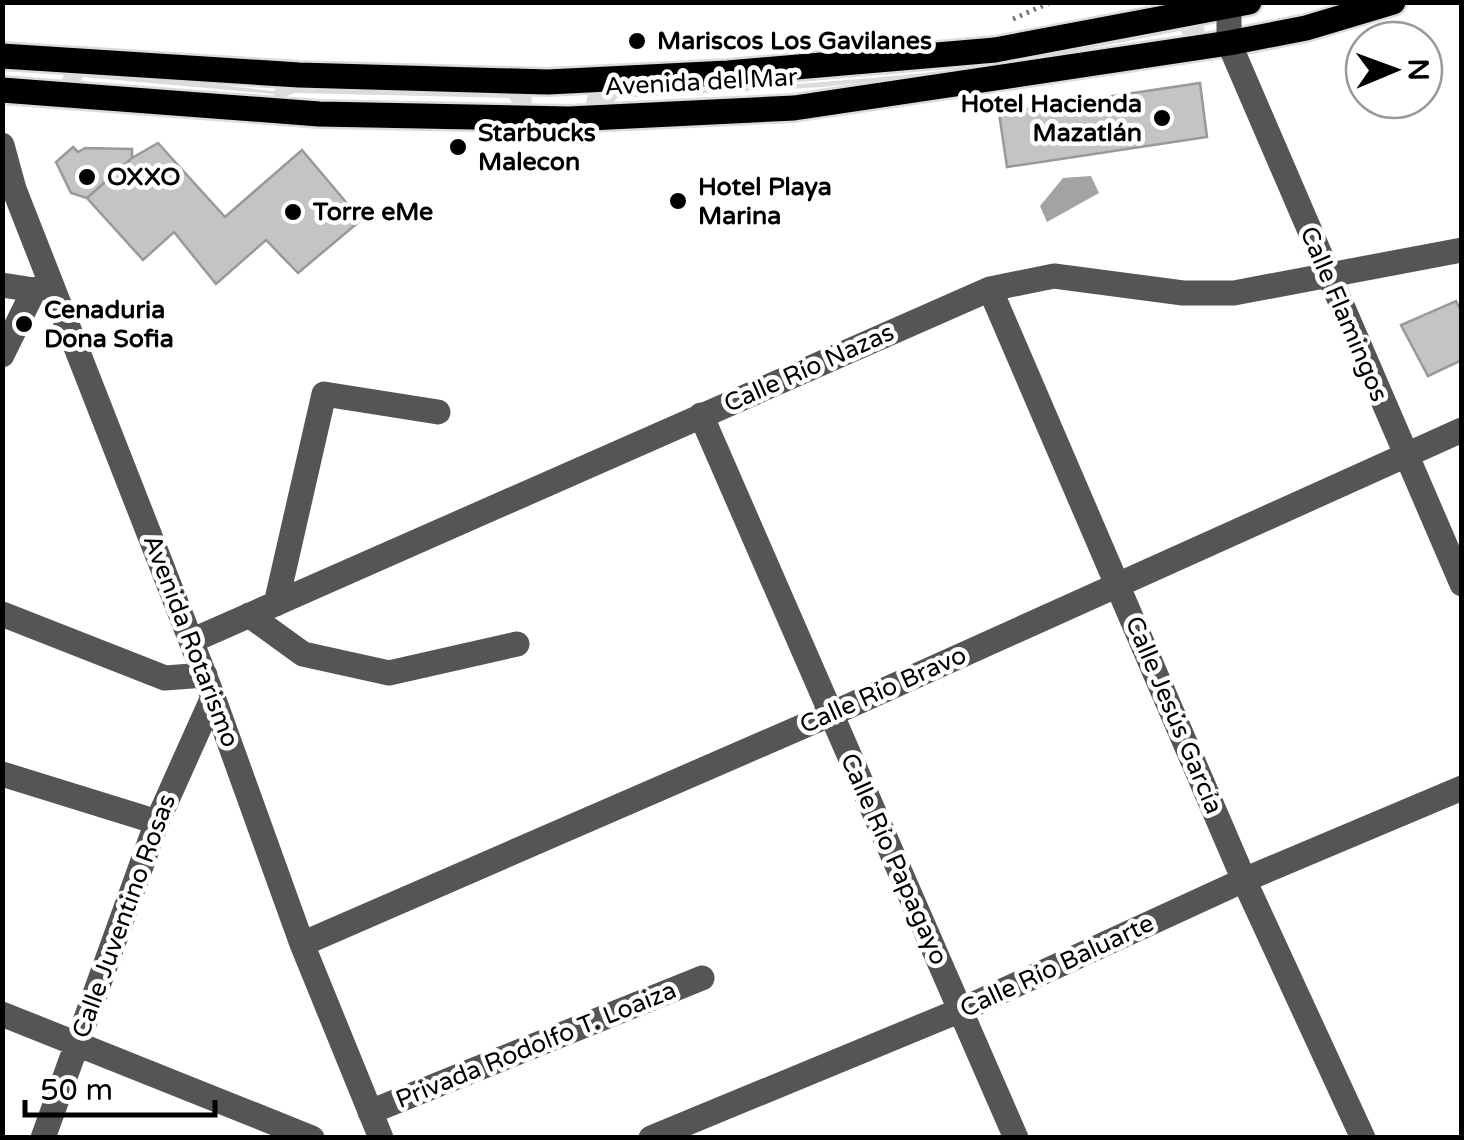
<svg xmlns="http://www.w3.org/2000/svg" width="1464" height="1140" font-family="'Varela Round',sans-serif">
	<rect width="100%" height="100%" fill="#fff"/>
	<path fill="#dcdcdc" d="M1202,19L1205,31L1199,38L1187,39L1180,31L978,70L823,87L617,98L610,108L592,109L586,102L590,87L613,86L617,94C738,89 859,81 979,67L991,60L995,63Z
		M66,68L273,91L284,84L294,89L509,94L513,88L533,90L531,104L517,109L509,98L294,93L279,100L273,94L83,77L79,84L61,82Z"/>
	<path fill="#a3a3a3" d="M1091,176L1099,193L1047,222L1040,206L1063,178Z"/>
	<path fill="#c4c4c4" stroke="#999" stroke-width="2.5" d="M1200,83L1207,137L1007,167L999,113Z
		M158,143L225,217L302,150L361,220L298,273L266,240L216,284L174,232L143,260L87,198L132,158Z
		M73,147L78,152L85,148L132,149V158L87,198L71,193L56,162Z
		M1456,301L1462,313V360L1428,376L1401,325Z"/>
	<g fill="none" stroke-linecap="round" stroke-linejoin="round">
		<g stroke="#dbdbdb" stroke-width="30">
			<path id="major" d="M2,56L299,75L548,82L728,73L995,50L1249,2
				M2,90L319,114L569,119L794,108L1229,43L1306,28L1393,2"/>
		</g>
		<path stroke="#777" stroke-width="5" stroke-dasharray="2.5 5" stroke-linecap="butt" d="M1013,19L1051,2"/>
		<path stroke="#555" stroke-width="25" d="M1229,9V43L1462,584
			M2,145L14,189L213,697L302,944L381,1138
			M2,285L34,290L48,286
			M990,289L1244,880L1363,1138
			M2,355L34,290
			M701,415L1016,1138
			M276,604L324,394L438,412
			M2,614L165,678L205,675
			M249,615L303,654L389,673L517,644
			M191,641L990,289L1054,276L1183,293H1234L1462,250
			M2,774L157,822
			M302,944L829,715L1462,430
			M2,1014L312,1138
			M370,1112L702,978
			M43,1138L157,822L213,697
			M651,1138L961,1010L1244,880L1462,788"/>
		<use href="#major" stroke="#000" stroke-width="25"/>
	</g>
	<g fill="#000" stroke="#fff" stroke-width="4">
		<circle cx="637" cy="41" r="10"/>
		<circle cx="1162" cy="118" r="10"/>
		<circle cx="458" cy="147" r="10"/>
		<circle cx="87" cy="177" r="10"/>
		<circle cx="678" cy="201" r="10"/>
		<circle cx="293" cy="212" r="10"/>
		<circle cx="24" cy="324" r="10"/>
	</g>
	<g text-anchor="middle" dominant-baseline="central" stroke-width="9" stroke-linejoin="round" paint-order="stroke">
		<g font-size="25" font-weight="bold" fill="#000" stroke="#fff" text-anchor="start">
			<text x="657" y="41">Mariscos Los Gavilanes</text>
			<text x="1142" y="104" text-anchor="end">Hotel Hacienda<tspan x="1142" dy="29">Mazatlán</tspan></text>
			<text x="478" y="133">Starbucks<tspan x="478" dy="29">Malecon</tspan></text>
			<text x="107" y="177">OXXO</text>
			<text x="698" y="187">Hotel Playa<tspan x="698" dy="29">Marina</tspan></text>
			<text x="313" y="212">Torre eMe</text>
			<text x="44" y="310">Cenaduria<tspan x="44" dy="29">Dona Sofia</tspan></text>
		</g>
		<g font-size="25" fill="#000" stroke="#fff">
			<text transform="translate(701 82) rotate(-3)">Avenida del Mar</text>
			<text transform="translate(1344 314) rotate(67)">Calle Flamingos</text>
			<text transform="translate(809 368) rotate(-24)">Calle Río Nazas</text>
			<text transform="translate(191 641) rotate(69)">Avenida Rotarismo</text>
			<text transform="translate(883 690) rotate(-24)">Calle Río Bravo</text>
			<text transform="translate(1174 715) rotate(67)">Calle Jesús García</text>
			<text transform="translate(894 859) rotate(66)">Calle Río Papagayo</text>
			<text transform="translate(124 916) rotate(-70)">Calle Juventino Rosas</text>
			<text transform="translate(1057 966) rotate(-25)">Calle Río Baluarte</text>
			<text transform="translate(536 1045) rotate(-22)">Privada Rodolfo T. Loaiza</text>
		</g>
	</g>
	<rect width="1464" height="1140" fill="none" stroke="#000000" stroke-width="10"/>
	<g transform="translate(1394 70) rotate(89)"><circle r="48" fill="#ffffff" stroke="#999999" stroke-width="2.5"/>
	<path d="M0-8L18 38L0 25L-18 38Z" fill="#000000"/>
	<text y="-15" font-size="28" font-weight="bold" text-anchor="middle" fill="#000000">N</text>
	</g>
	<path d="M25 1100v15h190v-15" fill="none" stroke="#000000" stroke-width="5"/>
	<text x="40" y="1100" font-size="30" fill="#000000" stroke="#ffffff" stroke-width="8" paint-order="stroke">50 m</text>
</svg>
